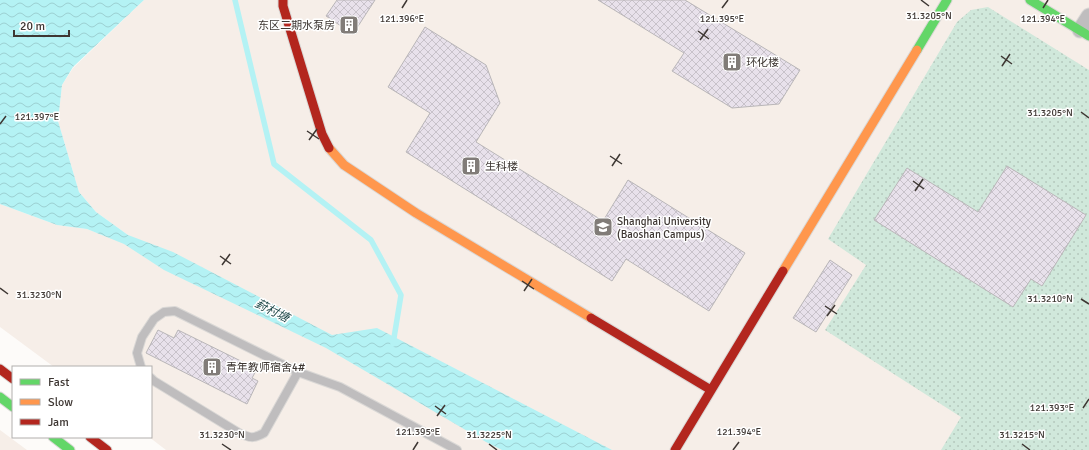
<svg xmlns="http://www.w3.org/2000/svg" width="1089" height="450" font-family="Signika,'Noto Sans SC',sans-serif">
	<defs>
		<pattern id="grass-dots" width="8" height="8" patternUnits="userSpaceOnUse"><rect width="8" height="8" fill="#d0e8db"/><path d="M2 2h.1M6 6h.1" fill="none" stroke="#b4c8bc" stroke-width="1.8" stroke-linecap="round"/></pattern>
		<pattern id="water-waves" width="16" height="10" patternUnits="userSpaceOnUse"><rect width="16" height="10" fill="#b4f2f4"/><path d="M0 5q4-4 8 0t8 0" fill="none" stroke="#9cd0d2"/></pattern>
		<pattern id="building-cross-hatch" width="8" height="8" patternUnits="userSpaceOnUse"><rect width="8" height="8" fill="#e8e1eb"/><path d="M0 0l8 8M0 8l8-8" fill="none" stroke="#c8c2ca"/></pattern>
	</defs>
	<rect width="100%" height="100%" fill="#fdfbf9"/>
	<path fill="#f6eee8" d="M144,0H1089V450H166L149,437H151V367H54L0,327V204L57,225L87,229L105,236L128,235L96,212L79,192L58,121L62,85L73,68Z
		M0,430L27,450H0Z"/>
	<path fill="url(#grass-dots)" d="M988,7L1089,70V450H941L961,417L825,330L866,265L828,239L957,22L971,10Z"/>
	<path fill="url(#water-waves)" d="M0,0H144L73,67L62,85L58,121L79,192L96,212L128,235L173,252L332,335L377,328L612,450H502L486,442L326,348L164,270L124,244L87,229L57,225L0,204Z"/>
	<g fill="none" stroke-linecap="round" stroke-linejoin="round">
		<path stroke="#b4f2f4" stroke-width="5.5" d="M235,0L274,164L371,240L401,295L393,344"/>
	</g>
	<path fill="url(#building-cross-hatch)" stroke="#b9b6b8" d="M337,0H375L353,34L326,16Z
		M598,0H685L800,70L779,104L732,108L672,71L684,53Z
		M425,27L486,65L500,103L476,142L603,221L628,180L745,253L709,311L626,259L612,281L406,152L430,113L388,87Z
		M1007,166L1086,215L1042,286L1031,279L1013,307L874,220L907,168L978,212Z
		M830,260L852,275L816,332L793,318Z
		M158,330L174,338L178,330L257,369L252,378L258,381L247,404L146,353Z"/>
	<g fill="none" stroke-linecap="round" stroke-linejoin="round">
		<g stroke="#dad8d6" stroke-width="10">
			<path id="lane" d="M141,367L137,353L142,337L154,319L164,312L175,311L298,372L340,387L457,450
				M151,378L154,381L239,433C250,438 253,439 264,433L298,372"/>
		</g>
		<g stroke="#dad8d6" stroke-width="17">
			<path id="street" d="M1080,30L1089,16"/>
		</g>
		<g stroke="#dad8d6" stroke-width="11">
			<path id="fast" d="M1030,0L1089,36
				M917,50L947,0
				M0,397L13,407
				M53,437L70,450"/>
		</g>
		<g stroke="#dad8d6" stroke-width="11">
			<path id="slow" d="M329,148L344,165L416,213L591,318
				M783,271L917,50"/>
		</g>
		<g stroke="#dad8d6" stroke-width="11">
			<path id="jam" d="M283,0V6L322,134L329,148
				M591,318L711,390
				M0,369L13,379
				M90,437L107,450
				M675,450L783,271"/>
		</g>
		<use href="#lane" stroke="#bfbdbe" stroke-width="8"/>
		<use href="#street" stroke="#bfbdbe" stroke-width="15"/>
		<use href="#fast" stroke="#63d668" stroke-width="9"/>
		<use href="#slow" stroke="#ff974d" stroke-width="9"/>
		<use href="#jam" stroke="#b3261e" stroke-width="9"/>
	</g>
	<path fill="none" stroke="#3e3733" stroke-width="1.5" d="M921,0L929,6M402,8L407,0M722,8L728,0M1043,8L1048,0M698,31L709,39M700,40L708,29M1001,56L1012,64M1002,66L1010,54M1081,112L1089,118M0,124L6,116M307,131L319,139M309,140L317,129M610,156L622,164M612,166L620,154M913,181L924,189M915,191L923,179M220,256L231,264M222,265L230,254M522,281L534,289M0,288L8,294M524,291L532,279M1081,299L1089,304M825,306L837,314M827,316L835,305M435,406L446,414M1083,408L1089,399M437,416L445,405M222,444L231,450M489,444L497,450M1022,444L1030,450M413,450L418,442M733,450L739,442"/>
	<defs>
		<g id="building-square" transform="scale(1)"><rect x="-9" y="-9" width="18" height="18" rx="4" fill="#817c78" stroke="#fff"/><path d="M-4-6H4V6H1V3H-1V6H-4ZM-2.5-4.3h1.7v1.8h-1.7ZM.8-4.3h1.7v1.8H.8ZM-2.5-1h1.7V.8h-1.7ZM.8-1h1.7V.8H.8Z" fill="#fff"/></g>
		<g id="university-square" transform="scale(1)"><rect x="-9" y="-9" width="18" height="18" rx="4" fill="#817c78" stroke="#fff"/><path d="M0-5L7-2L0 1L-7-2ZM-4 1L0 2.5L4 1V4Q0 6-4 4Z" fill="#fff"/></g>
	</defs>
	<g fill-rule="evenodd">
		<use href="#building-square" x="349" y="25"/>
		<use href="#building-square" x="732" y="62"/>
		<use href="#building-square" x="471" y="166"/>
		<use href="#university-square" x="603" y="227"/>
		<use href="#building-square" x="212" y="367"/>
	</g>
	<g text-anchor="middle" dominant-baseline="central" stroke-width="3" stroke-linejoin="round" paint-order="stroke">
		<g font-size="11" fill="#3e3733" stroke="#fff" text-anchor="start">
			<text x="335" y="25" text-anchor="end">东区二期水泵房</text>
			<text x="746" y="62">环化楼</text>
			<text x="485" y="166">生科楼</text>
			<text x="617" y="221">Shanghai University<tspan x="617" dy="13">(Baoshan Campus)</tspan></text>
			<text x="226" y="367">青年教师宿舍4#</text>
		</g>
		<g font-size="12" font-style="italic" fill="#1b4546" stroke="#fff">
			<text transform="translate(272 311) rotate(27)">葑村塘</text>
		</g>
	</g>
	<g font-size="10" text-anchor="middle" fill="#3e3733" stroke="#fff" stroke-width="3" stroke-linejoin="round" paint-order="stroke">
		<text x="929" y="19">31.3205°N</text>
		<text x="402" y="22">121.396°E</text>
		<text x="722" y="22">121.395°E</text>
		<text x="1043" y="22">121.394°E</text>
		<text x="1050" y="116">31.3205°N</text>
		<text x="37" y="120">121.397°E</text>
		<text x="39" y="298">31.3230°N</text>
		<text x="1050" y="302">31.3210°N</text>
		<text x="1052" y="411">121.393°E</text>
		<text x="418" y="435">121.395°E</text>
		<text x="739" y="435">121.394°E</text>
		<text x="222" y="438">31.3230°N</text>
		<text x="489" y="438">31.3225°N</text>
		<text x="1022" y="438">31.3215°N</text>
	</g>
	<rect x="12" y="366" width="140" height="72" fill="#ffffff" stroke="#b2afad"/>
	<rect x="20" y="379" width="20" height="6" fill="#63d668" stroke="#b2afad"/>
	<text x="48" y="386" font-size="12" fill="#3e3733">Fast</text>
	<rect x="20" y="399" width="20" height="6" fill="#ff974d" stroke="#b2afad"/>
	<text x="48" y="406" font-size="12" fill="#3e3733">Slow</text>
	<rect x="20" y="419" width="20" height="6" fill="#b3261e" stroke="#b2afad"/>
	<text x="48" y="426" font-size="12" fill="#3e3733">Jam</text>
	<path d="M14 30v6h55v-6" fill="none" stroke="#3e3733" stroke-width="2"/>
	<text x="20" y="30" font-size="12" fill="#3e3733" stroke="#ffffff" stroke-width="3" paint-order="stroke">20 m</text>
</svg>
